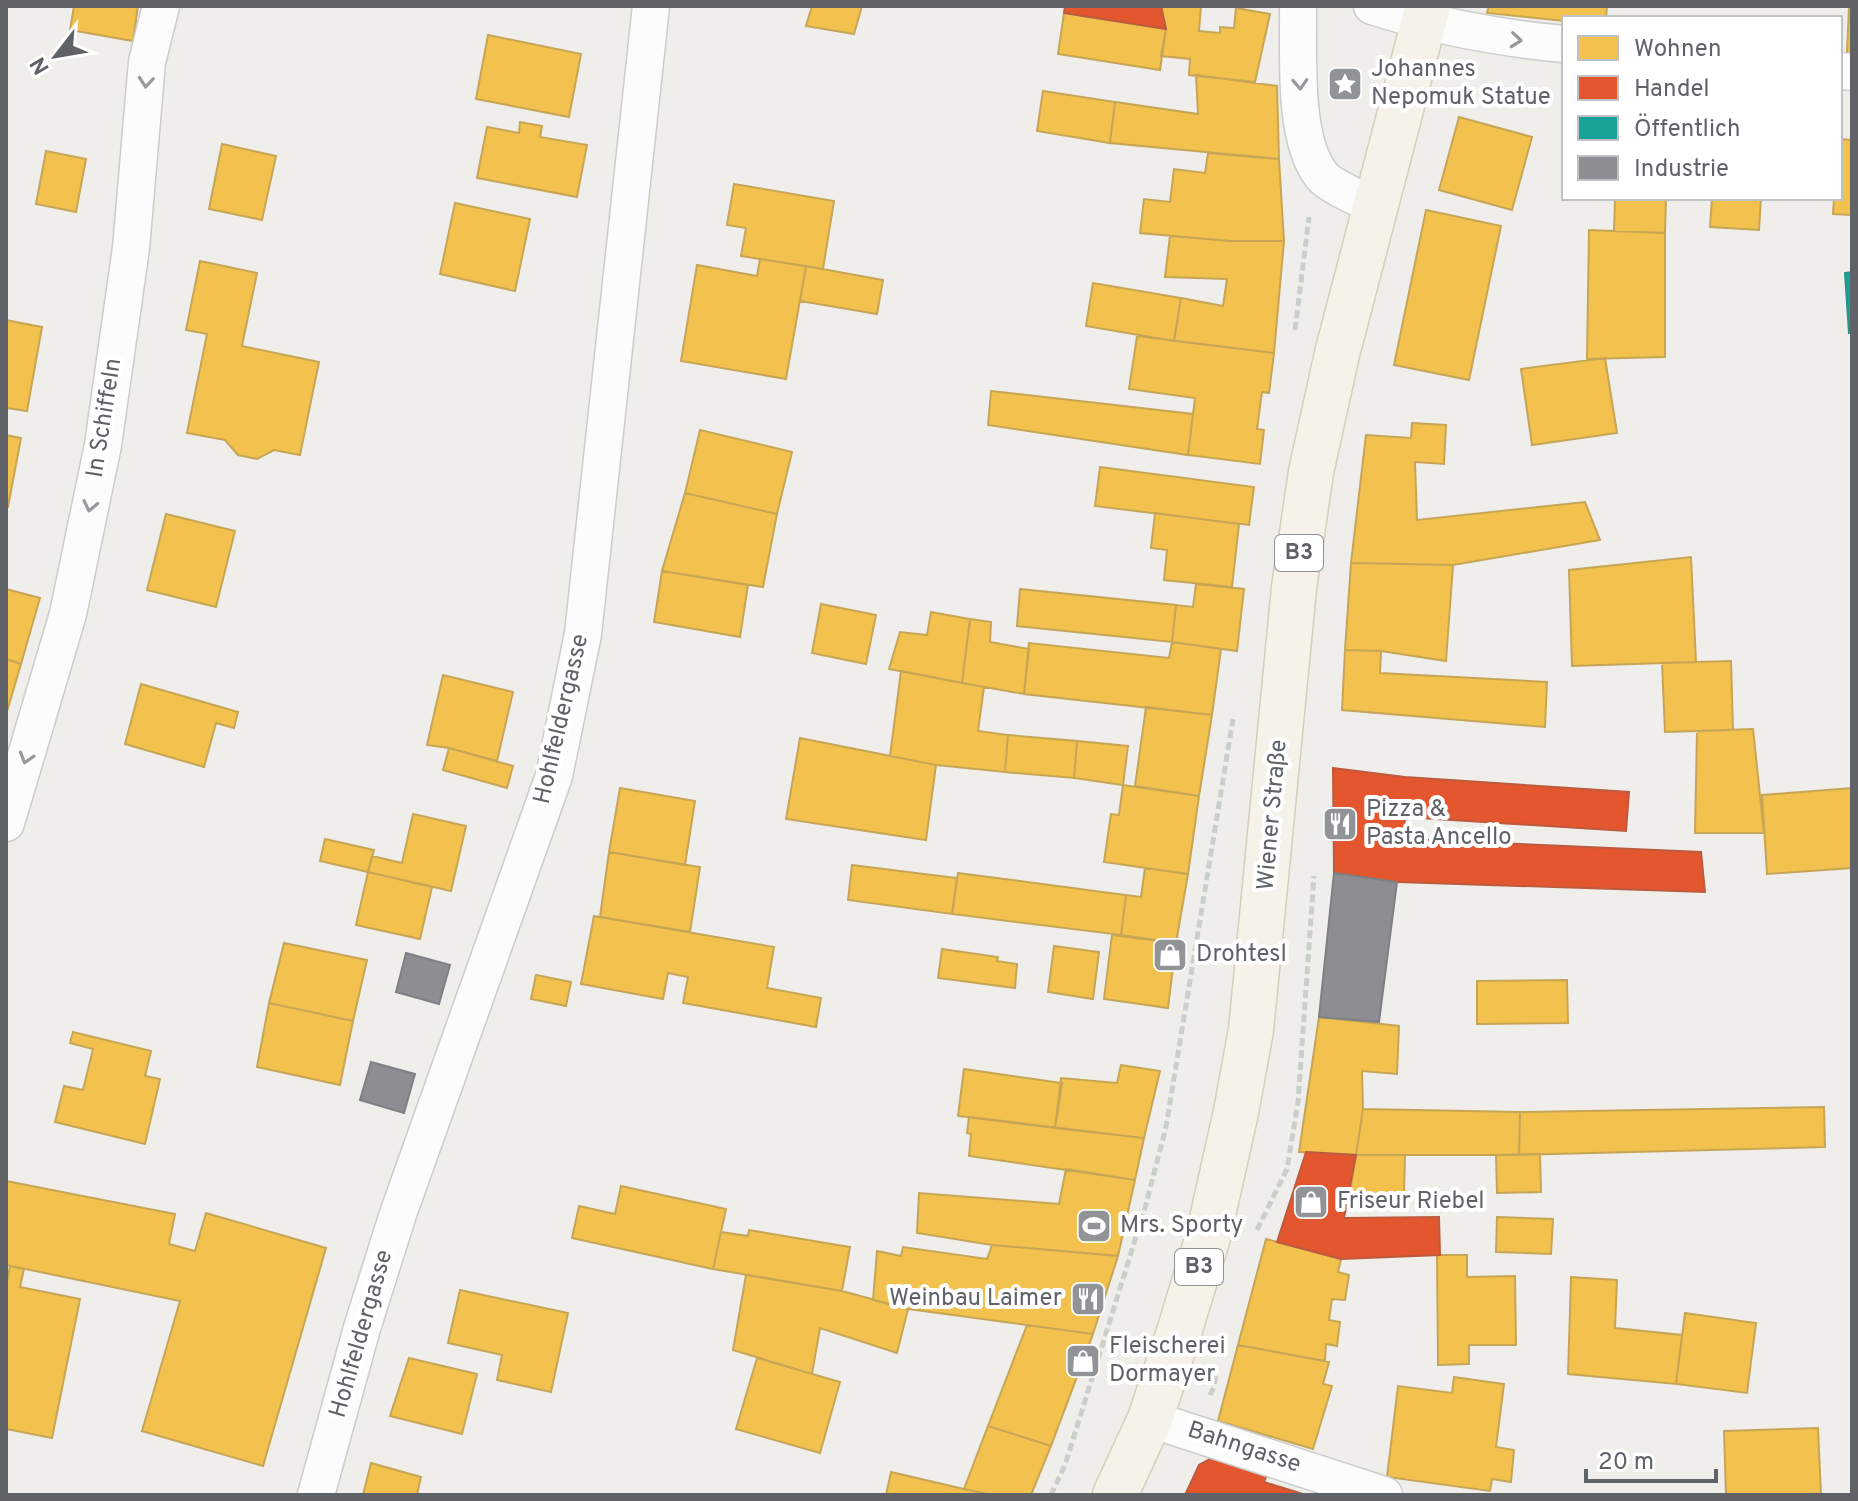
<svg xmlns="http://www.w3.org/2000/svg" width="1858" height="1501" font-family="Overpass,sans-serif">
	<rect width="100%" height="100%" fill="#efeeea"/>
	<path fill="#f2c14e" stroke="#c6a556" stroke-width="2" d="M74,6H138L133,41L70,30Z
		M812,6H862L854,34L806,26Z
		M1161,6H1201L1199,31L1220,33V27L1234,28L1236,8L1270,14L1255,82L1189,75L1190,59L1161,56L1166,29Z
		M1489,6H1607L1606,18H1564V21L1487,13Z
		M1849,6H1852V53H1847Z
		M1064,13L1166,29L1160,70L1058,54Z
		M488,35L581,54L569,117L476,99Z
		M1196,75L1277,86L1279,159L1110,143L1115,102L1198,114Z
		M1043,91L1115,102L1110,143L1037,131Z
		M1459,117L1532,137L1512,210L1439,190Z
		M520,122L542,126L540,137L587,145L577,197L477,178L487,127L519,133Z
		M1840,139L1852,140V215L1833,214L1834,198H1840Z
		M222,144L276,156L262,220L209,209Z
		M46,151L86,159L76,212L36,204Z
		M1208,153L1279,159L1284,241H1230L1140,233L1144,199L1170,202L1174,169L1205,173Z
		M734,184L834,201L823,269L741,256L746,228L727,225Z
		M1615,198H1666L1665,233L1614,231Z
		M1712,198H1761L1759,230L1710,227Z
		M455,203L530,219L515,291L440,274Z
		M1426,210L1501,226L1469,380L1394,365Z
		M1589,230L1665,233V357L1587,359Z
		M1170,236L1230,241H1284L1274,353L1174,341L1181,298L1223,306L1227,279L1165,277Z
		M760,259L806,266L786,379L681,361L697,265L757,276Z
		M200,261L257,273L242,346L319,362L300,455L274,450L257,459L238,455L225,440L187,433L207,334L186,330Z
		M806,266L883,280L877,314L800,301Z
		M1093,283L1181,298L1174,341L1086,326Z
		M6,320L42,327L27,411L6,408Z
		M1137,336L1274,353L1269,393L1262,392L1257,429L1264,430L1260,464L1188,455L1195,398L1129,389Z
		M1605,358L1617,433L1532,445L1521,369Z
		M991,391L1193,414L1188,455L988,425Z
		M1412,423L1446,425L1444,464L1415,462L1417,520L1585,502L1600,540L1453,565L1351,563L1366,435L1411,438Z
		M700,430L792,452L777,514L685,493Z
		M6,435L21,438L8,507H6Z
		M1100,467L1254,487L1249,525L1095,506Z
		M685,493L777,514L763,587L662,571Z
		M1155,513L1239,524L1232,587L1164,580L1167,550L1151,548Z
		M166,514L235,531L216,607L147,590Z
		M1691,557L1696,662L1572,666L1569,570Z
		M1351,563L1453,565L1446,661L1381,651L1345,650Z
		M662,571L748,585L740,637L654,622Z
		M1196,584L1244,589L1237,651L1172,642L1176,605L1193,607Z
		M6,589L40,598L21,664L6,659Z
		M1020,589L1176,605L1172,642L1017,626Z
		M821,604L876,615L866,664L812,653Z
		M931,612L970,619L962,683L889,669L900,632L927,635Z
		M970,619L991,622L990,642L1029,649L1024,694L962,683Z
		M1172,642L1221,649L1212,715L1024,694L1029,643L1169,658Z
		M1345,650L1381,651L1380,673L1547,682L1545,727L1342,710Z
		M6,659L21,664L6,715Z
		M1731,661L1733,730L1665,732L1662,663Z
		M901,671L984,687L978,731L1008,735L1005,772L936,765L890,756Z
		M443,675L513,692L497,761L449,748L427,745Z
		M141,684L238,712L234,728L216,723L204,767L125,744Z
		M1146,707L1212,715L1199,796L1135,786Z
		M1753,729L1764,833H1695L1697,731Z
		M1008,735L1077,741L1074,778L1005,772Z
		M800,738L936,765L926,840L786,819Z
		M1077,741L1128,746L1123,785L1074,778Z
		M449,748L513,766L507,788L443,770Z
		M1123,785L1199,796L1188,874L1104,862L1111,814L1119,815Z
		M620,788L695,801L685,865L609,852Z
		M1852,788V868L1767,874L1762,795Z
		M413,814L466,826L451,891L368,872L372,856L402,863Z
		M325,839L374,850L368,872L320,861Z
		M609,852L700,867L690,932L600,917Z
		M852,865L957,878L952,914L848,900Z
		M1145,868L1188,874L1176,943L1121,935L1126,895L1141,897Z
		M368,872L432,887L420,939L356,925Z
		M958,873L1126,895L1121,935L952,914Z
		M594,916L774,947L767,988L821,998L816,1027L683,1003L688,977L668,973L663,999L581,984Z
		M1112,935L1176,943L1168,1008L1104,999Z
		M284,943L367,960L353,1021L269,1003Z
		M1054,946L1099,952L1093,999L1048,992Z
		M942,949L998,957L997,961L1017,964L1015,988L938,978Z
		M536,975L571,982L566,1006L531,999Z
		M1567,980L1568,1023L1477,1024V981Z
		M269,1003L353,1021L340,1085L257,1067Z
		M1319,1017L1399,1026L1397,1074L1362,1071L1363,1109L1356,1155L1299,1152Z
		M73,1032L151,1051L145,1076L160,1079L145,1144L55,1122L64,1086L83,1090L93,1049L70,1043Z
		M1121,1065L1160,1071L1144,1138L1055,1128L1061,1078L1117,1083Z
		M964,1069L1062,1083L1055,1128L958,1116Z
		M1824,1107L1825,1147L1519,1155L1520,1112Z
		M1363,1109L1520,1112L1519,1155H1356Z
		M969,1117L1144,1138L1135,1180L969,1156L971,1134L967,1133Z
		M1540,1154L1541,1192L1497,1193L1496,1155Z
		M1356,1155H1405L1404,1196L1349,1197Z
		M1066,1169L1135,1180L1118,1256L992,1245L917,1233L919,1193L1059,1204Z
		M6,1181L175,1214L169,1244L195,1251L206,1213L326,1248L263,1466L142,1431L180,1301L6,1265Z
		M621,1186L726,1209L713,1269L572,1238L579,1206L615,1214Z
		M1497,1217L1553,1219L1551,1254L1496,1252Z
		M749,1230L850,1247L842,1291L713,1269L721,1232L748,1236Z
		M1266,1239L1341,1259L1338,1272L1349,1275L1345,1300L1332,1299L1329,1320L1340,1322L1337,1346L1326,1344L1325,1361L1238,1345Z
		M992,1245L1118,1256L1093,1334L908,1309L873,1300L877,1251L901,1256L903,1247L987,1259Z
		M1437,1255H1467V1277L1515,1276L1516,1345H1469V1364L1438,1365Z
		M10,1266L24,1269L20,1287L80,1299L52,1438L6,1429V1286Z
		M746,1275L842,1291L908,1309L897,1353L820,1328L812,1374L733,1350Z
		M1571,1277L1617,1280L1615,1328L1682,1335L1676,1384L1568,1374Z
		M460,1290L568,1313L551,1392L497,1380L502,1355L448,1343Z
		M1685,1313L1756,1323L1747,1393L1676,1384Z
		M1027,1325L1093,1334L1051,1446L988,1426Z
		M1238,1345L1329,1362L1323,1384L1332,1386L1313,1449L1218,1421Z
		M409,1358L477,1374L462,1434L390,1416Z
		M757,1358L840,1382L820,1453L736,1429Z
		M1454,1377L1504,1384L1496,1447L1514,1450L1511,1482L1492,1479L1490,1491L1387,1477L1398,1386L1452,1393Z
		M988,1426L1051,1446L1031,1495H991L964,1489Z
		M1818,1428L1821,1495H1726L1724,1431Z
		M371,1463L421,1477L417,1495H363Z
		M891,1472L964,1489L991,1495H886Z"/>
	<path fill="#e4572e" stroke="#bc5b3f" stroke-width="2" d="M1065,6H1161L1166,29L1064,13Z
		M1333,768L1405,777L1629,792L1626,831L1405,817L1404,839L1701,852L1705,892L1397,882L1334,873Z
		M1306,1152L1356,1155L1344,1218L1439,1217L1440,1255L1341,1259L1277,1242Z
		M1217,1455L1268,1472L1264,1482L1306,1495H1185L1199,1465Z"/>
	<path fill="#17a398" stroke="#2d908a" stroke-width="2" d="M1852,272V333H1849L1845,273Z"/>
	<path fill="#8d8d92" stroke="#7f8085" stroke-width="2" d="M1334,873L1397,882L1379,1022L1319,1017Z
		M406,953L450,965L439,1004L396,992Z
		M371,1062L415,1074L404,1113L360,1100Z"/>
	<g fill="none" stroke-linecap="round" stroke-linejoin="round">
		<g stroke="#cbcccc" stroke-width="39">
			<path id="minor" d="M1298,6C1299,53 1292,139 1322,176C1331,187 1362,199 1376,207
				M1372,6C1435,26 1498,38 1564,44
				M1840,71L1852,72
				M6,823L68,614L103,445L131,248L147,62L161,6
				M1150,1419L1384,1495
				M316,1495L362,1328L398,1214L554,776L583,634L651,6"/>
		</g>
		<g stroke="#d7ceb8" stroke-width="47">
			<path id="primary" d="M1115,1495L1150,1419L1180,1329L1208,1237L1236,1112L1251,1030L1294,588L1311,472L1337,354L1428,6"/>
		</g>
		<path stroke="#cacfcc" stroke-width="5" stroke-dasharray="8 4" stroke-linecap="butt" d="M1295,330L1309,217
			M1257,1230L1287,1169L1298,1102L1314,876
			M1210,1395L1214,1387L1217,1367
			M1051,1495L1065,1465L1145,1208L1166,1127L1233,719"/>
		<use href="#minor" stroke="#fdfcfc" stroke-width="36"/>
		<use href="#primary" stroke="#f4f2e9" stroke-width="44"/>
	</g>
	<defs><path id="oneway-chevron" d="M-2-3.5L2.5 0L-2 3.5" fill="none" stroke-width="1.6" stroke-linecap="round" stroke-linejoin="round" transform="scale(2)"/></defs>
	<g stroke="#96999c">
		<use href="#oneway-chevron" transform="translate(1516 40) rotate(6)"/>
		<use href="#oneway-chevron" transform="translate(146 82) rotate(95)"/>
		<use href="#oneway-chevron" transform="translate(1300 84) rotate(87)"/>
		<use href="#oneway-chevron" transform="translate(90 506) rotate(102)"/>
		<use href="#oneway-chevron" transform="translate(26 758) rotate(107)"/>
	</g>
	<defs>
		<g id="sight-square" transform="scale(1.8)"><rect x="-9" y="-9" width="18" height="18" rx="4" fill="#919496" stroke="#fff"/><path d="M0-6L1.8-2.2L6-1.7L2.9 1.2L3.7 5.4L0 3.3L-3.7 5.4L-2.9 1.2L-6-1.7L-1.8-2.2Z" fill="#fff"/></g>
		<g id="restaurant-square" transform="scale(1.8)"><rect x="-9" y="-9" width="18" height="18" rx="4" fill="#919496" stroke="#fff"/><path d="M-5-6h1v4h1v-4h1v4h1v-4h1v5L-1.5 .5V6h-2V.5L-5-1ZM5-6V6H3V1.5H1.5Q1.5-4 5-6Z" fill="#fff"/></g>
		<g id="shop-square" transform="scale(1.8)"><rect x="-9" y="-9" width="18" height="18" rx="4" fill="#919496" stroke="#fff"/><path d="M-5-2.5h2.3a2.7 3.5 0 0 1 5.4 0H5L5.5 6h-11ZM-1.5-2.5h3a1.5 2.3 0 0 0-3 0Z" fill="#fff"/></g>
		<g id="stadium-square" transform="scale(1.8)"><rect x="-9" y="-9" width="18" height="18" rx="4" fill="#919496" stroke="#fff"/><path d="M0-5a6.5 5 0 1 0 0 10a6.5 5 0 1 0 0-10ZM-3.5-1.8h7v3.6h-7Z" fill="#fff"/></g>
	</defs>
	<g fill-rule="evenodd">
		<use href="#sight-square" x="1345" y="84"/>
		<use href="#restaurant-square" x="1340" y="824"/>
		<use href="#shop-square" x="1170" y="955"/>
		<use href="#shop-square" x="1311" y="1202"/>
		<use href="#stadium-square" x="1094" y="1226"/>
		<use href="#restaurant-square" x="1088" y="1299"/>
		<use href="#shop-square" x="1083" y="1361"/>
	</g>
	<g text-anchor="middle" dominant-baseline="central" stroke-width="8" stroke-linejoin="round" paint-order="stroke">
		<g fill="#fff" stroke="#8f9295" stroke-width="2">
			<rect x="1275" y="535" width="48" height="36" rx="6"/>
			<rect x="1175" y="1249" width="48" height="36" rx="6"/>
		</g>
		<g font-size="22" font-weight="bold" fill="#5f6368">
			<text x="1299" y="553">B3</text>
			<text x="1199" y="1267">B3</text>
		</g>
		<g font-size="24" fill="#5f6368" stroke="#fff" text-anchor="start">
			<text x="1371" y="70">Johannes<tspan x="1371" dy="28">Nepomuk Statue</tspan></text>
			<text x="1366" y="810">Pizza &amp;<tspan x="1366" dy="28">Pasta Ancello</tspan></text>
			<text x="1196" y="955">Drohtesl</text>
			<text x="1337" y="1202">Friseur Riebel</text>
			<text x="1120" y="1226">Mrs. Sporty</text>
			<text x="1062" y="1299" text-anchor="end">Weinbau Laimer</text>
			<text x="1109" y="1347">Fleischerei<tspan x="1109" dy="28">Dormayer</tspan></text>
		</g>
		<g font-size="24" fill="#5f6368" stroke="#fff">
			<text transform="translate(105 418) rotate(-81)">In Schiffeln</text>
			<text transform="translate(562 719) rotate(-77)">Hohlfeldergasse</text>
			<text transform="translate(1273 815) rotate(-85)">Wiener Straße</text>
			<text transform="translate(362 1334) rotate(-74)">Hohlfeldergasse</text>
			<text transform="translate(1244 1448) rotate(18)">Bahngasse</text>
		</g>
	</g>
	<rect width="1858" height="1501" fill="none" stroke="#5f6368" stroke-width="16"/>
	<rect x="1562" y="16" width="280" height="184" fill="#ffffff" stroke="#bfc1c3" stroke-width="2"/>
	<rect x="1578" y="36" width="40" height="24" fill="#f2c14e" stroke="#bfc1c3" stroke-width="2"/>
	<text x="1634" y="56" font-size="24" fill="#5f6368">Wohnen</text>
	<rect x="1578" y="76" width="40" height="24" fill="#e4572e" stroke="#bfc1c3" stroke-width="2"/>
	<text x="1634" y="96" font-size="24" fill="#5f6368">Handel</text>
	<rect x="1578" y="116" width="40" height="24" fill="#17a398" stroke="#bfc1c3" stroke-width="2"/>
	<text x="1634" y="136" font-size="24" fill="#5f6368">Öffentlich</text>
	<rect x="1578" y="156" width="40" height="24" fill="#8d8d92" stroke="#bfc1c3" stroke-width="2"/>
	<text x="1634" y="176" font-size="24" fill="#5f6368">Industrie</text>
	<g transform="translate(56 56) rotate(239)" stroke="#ffffff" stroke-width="6" paint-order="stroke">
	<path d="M0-6L14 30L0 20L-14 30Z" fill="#5f6368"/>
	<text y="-12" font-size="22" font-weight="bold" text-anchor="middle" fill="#5f6368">N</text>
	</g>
	<path d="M1586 1469v12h130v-12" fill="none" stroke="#5f6368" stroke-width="4"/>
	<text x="1598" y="1469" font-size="24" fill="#5f6368" stroke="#ffffff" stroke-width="6" paint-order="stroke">20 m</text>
</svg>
